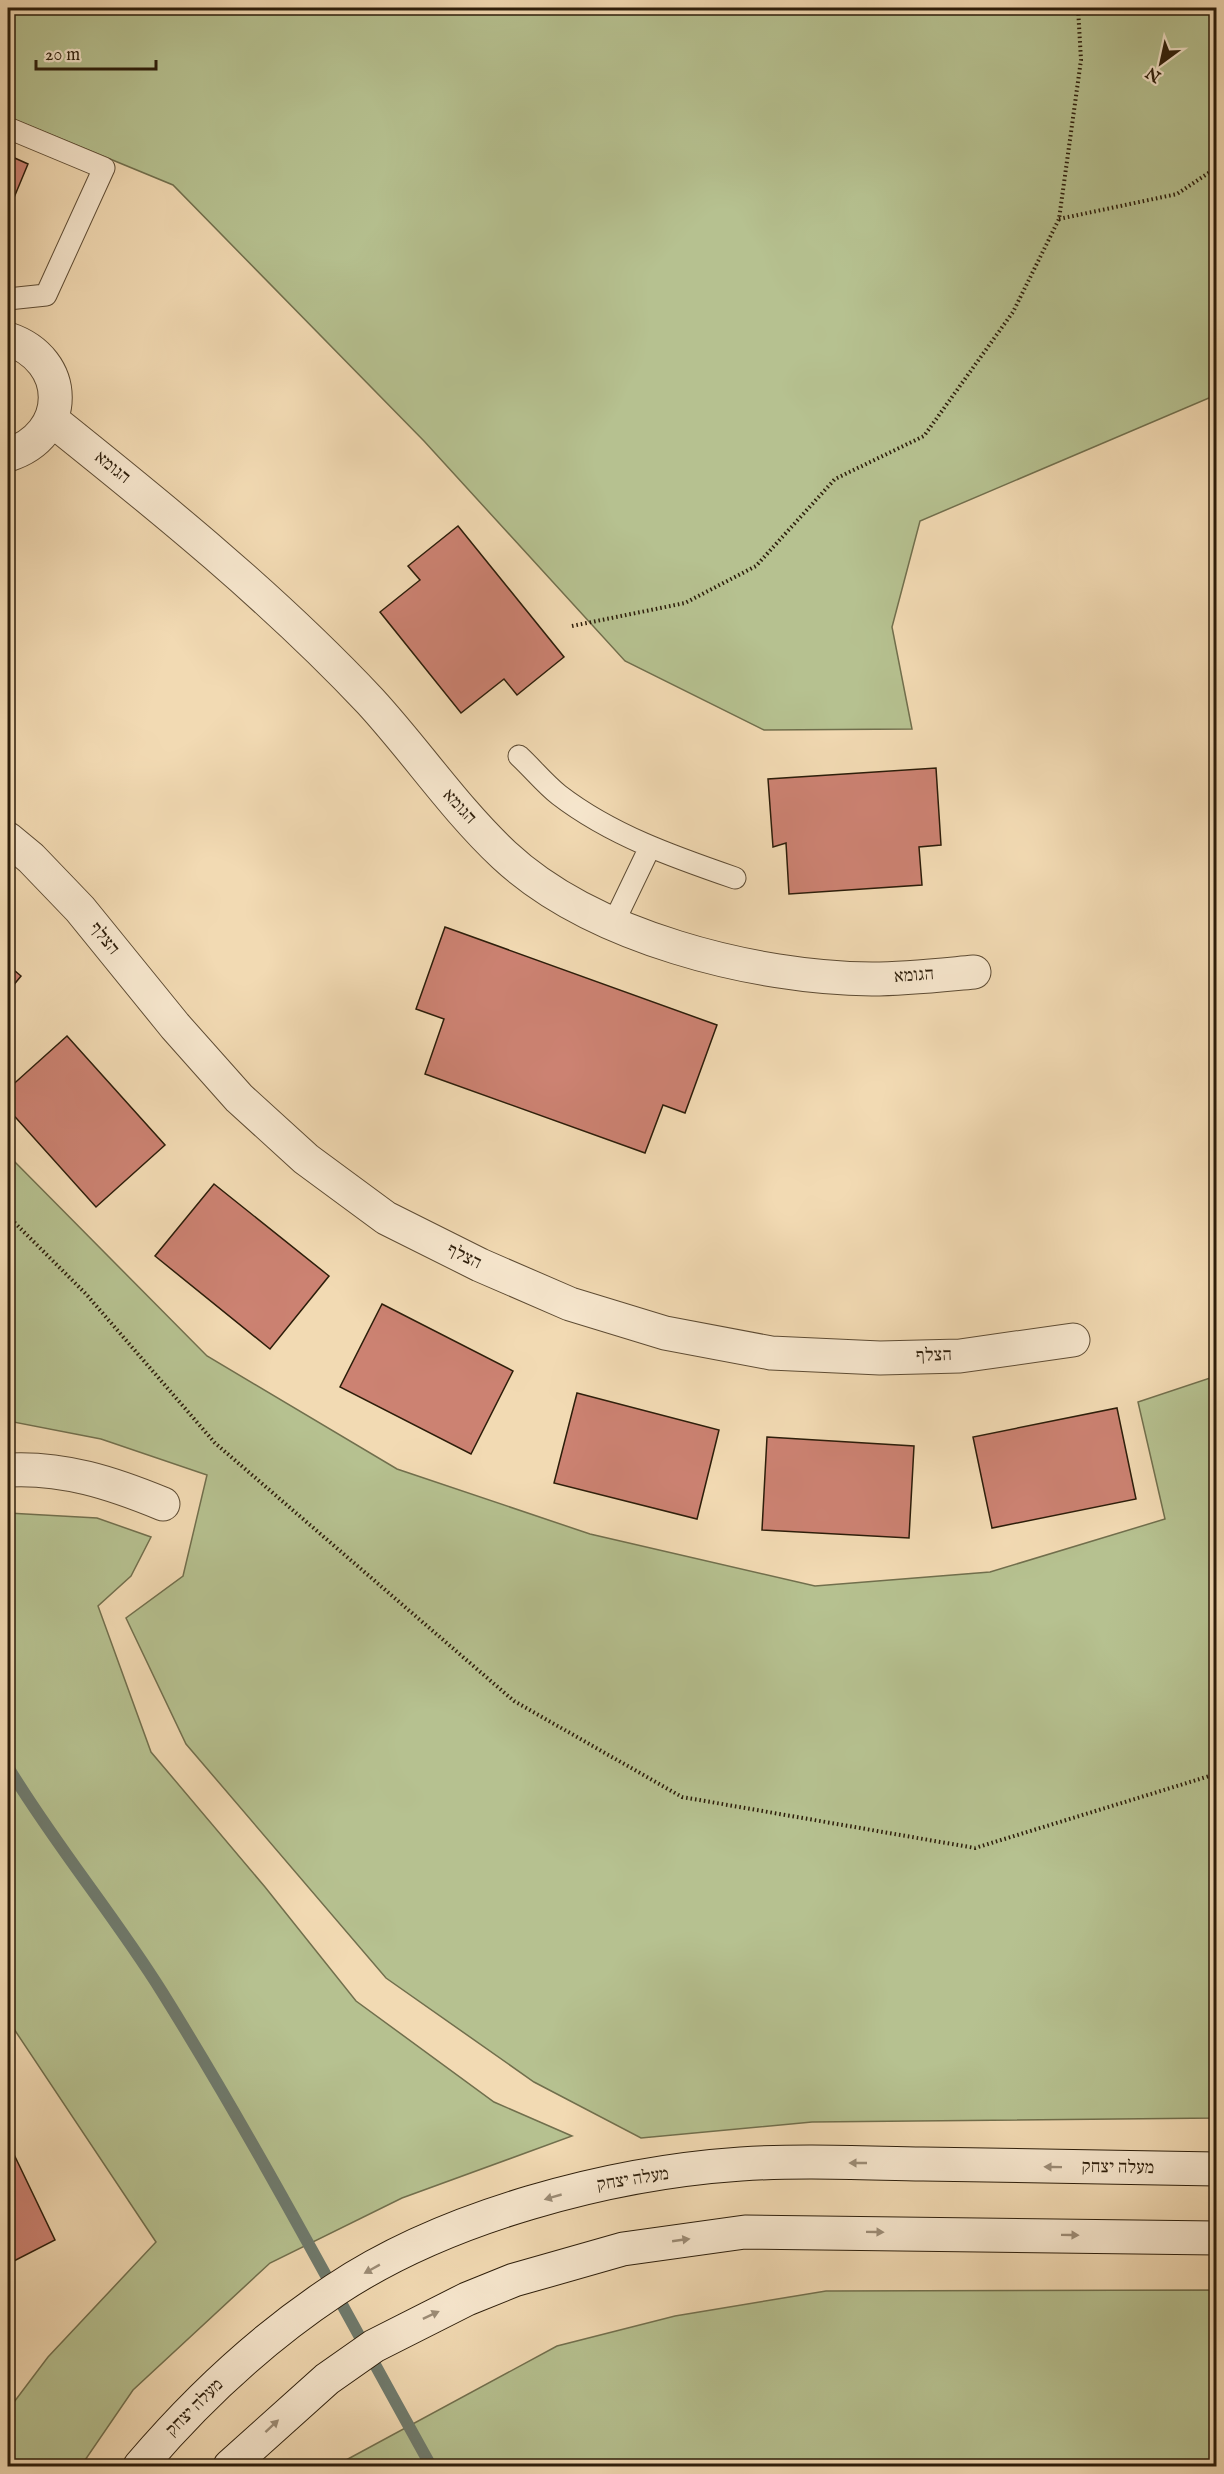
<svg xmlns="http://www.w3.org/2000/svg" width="1224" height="2474" font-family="'IM FELL English','Frank Ruhl Libre',serif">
	<rect width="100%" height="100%" fill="#f2dab3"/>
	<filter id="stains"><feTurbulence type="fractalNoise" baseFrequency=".00333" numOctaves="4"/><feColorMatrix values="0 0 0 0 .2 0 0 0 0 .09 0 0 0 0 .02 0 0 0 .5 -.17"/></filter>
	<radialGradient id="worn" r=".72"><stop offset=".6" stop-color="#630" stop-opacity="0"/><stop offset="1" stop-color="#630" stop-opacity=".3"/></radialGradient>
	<path fill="#b6c190" stroke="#716f4d" stroke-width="1.5" d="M8,8H1216V395L920,521L892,627L912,729L764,730L625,661L424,441L173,185L8,117Z
		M8,1155L207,1356L397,1469L590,1534L815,1586L990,1572L1165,1519L1138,1402L1216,1376V2118L812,2122L641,2138L534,2082L386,1978L186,1744L126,1618L183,1576L207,1475L101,1439L8,1421Z
		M8,1513L97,1518L151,1537L131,1576L98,1606L151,1752L265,1887L356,2001L494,2102L572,2136L402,2198L270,2263L133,2390L81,2466H8V2410L48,2357L156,2242L8,2020Z
		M1216,2290V2466H335L557,2346L675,2316L826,2291Z"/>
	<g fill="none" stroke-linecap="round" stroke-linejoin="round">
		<path stroke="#6f7b6e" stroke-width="12" d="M8,1767C55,1845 114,1915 162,1992C258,2146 343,2308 431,2466"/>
	</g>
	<path fill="#cc8272" stroke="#2c1d0a" stroke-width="1.5" d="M8,155L28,164L8,212Z
		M458,526L564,657L517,695L504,679L461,713L380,612L420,580L408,566Z
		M936,768L941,845L919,847L922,885L789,894L786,843L773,847L768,779Z
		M445,927L717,1025L685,1113L663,1105L645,1153L425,1074L444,1019L416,1009Z
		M8,965L21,976L8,992Z
		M67,1036L165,1145L96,1207L8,1109V1089Z
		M214,1184L329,1276L270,1349L155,1256Z
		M382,1304L513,1371L471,1454L340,1387Z
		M577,1393L719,1430L697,1519L554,1483Z
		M1117,1408L1136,1499L992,1528L973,1437Z
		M767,1437L914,1446L909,1538L762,1530Z
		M8,2142L55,2240L8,2264Z"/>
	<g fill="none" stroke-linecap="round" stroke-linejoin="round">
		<g stroke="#5e4c34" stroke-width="23">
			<path id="lane" d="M8,128L104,168L46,295L8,299
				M519,756C533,769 545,784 559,795C611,835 674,857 735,878
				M613,924L650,847"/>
		</g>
		<g stroke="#5e4c34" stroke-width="35">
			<path id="street" d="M8,339C71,360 71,435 8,455
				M52,420C162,508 273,598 370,701C416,751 454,808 504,855C592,937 754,978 872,979C906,979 941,975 974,972
				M8,839L31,858L80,909L175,1026L239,1098L306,1159L386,1218L480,1265L570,1304L665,1333L771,1353L880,1358L960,1356L1073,1340
				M8,1470C63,1467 112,1483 163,1504"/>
		</g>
		<g stroke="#2c1d0a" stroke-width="35">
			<path id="secondary" d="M140,2466C197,2399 261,2339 335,2290C446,2216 609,2173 741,2164C801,2160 863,2163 923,2164C1021,2166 1119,2168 1216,2169
				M230,2466L327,2379L374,2346L467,2299L514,2280L623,2249L745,2232L1216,2238"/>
		</g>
		<path stroke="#2c1d0a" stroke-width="4" stroke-dasharray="1.5 3" stroke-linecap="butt" d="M1059,219L1177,194L1216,168
			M572,626L685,603L756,566L835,479L924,436L1013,312L1059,219L1081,60L1078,8
			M8,1216L86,1294L215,1443L514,1701L682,1797L975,1848L1216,1774"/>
		<use href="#lane" stroke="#f7e7ce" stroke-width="21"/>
		<use href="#street" stroke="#f7e7ce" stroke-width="33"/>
		<use href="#secondary" stroke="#f7e7ce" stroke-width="33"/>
	</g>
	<defs><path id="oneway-solid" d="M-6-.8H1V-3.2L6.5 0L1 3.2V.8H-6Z" transform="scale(1.5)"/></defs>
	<g fill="#9c8c76">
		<use href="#oneway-solid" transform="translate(858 2163) rotate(-180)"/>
		<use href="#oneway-solid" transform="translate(1053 2167) rotate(-179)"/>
		<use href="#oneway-solid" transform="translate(553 2197) rotate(164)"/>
		<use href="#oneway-solid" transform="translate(875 2232) rotate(1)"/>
		<use href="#oneway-solid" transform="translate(1070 2235) rotate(1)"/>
		<use href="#oneway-solid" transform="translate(681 2240) rotate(-8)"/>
		<use href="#oneway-solid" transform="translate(372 2269) rotate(151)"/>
		<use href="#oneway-solid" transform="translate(431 2315) rotate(-25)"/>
		<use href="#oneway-solid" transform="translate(272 2426) rotate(-43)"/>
	</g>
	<g text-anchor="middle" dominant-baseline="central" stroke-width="6" stroke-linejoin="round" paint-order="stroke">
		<g font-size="18" fill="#2c1d0a" stroke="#f7e7ce">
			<text transform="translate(112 468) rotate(39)">הגומא</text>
			<text transform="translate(459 807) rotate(47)">הגומא</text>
			<text transform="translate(104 939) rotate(51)">הצלף</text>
			<text transform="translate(914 976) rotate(-4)">הגומא</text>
			<text transform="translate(464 1257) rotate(26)">הצלף</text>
			<text transform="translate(934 1356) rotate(-2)">הצלף</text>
			<text transform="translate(1118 2168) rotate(1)">מעלה יצחק</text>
			<text transform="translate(633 2180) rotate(-9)">מעלה יצחק</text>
			<text transform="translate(195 2408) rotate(-45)">מעלה יצחק</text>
		</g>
	</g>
	<rect width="1224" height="2474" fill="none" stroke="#f2dab3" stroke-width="30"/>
	<rect x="9" y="9" width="1206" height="2456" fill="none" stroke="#2c1d0a" stroke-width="3"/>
	<rect x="15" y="15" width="1194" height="2444" fill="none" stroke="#2c1d0a" stroke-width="1.5"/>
	<g transform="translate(1161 63) rotate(213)" stroke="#f7e7ce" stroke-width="4.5" paint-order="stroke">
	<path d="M0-4.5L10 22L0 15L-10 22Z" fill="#2c1d0a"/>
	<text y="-9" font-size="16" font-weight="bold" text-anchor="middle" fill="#2c1d0a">N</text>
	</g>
	<path d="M36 60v9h120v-9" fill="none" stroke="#2c1d0a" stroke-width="3"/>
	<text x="45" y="60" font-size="18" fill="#2c1d0a" stroke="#f7e7ce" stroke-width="4.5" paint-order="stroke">20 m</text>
	<rect width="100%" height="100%" filter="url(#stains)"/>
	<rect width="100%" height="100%" fill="url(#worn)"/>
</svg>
